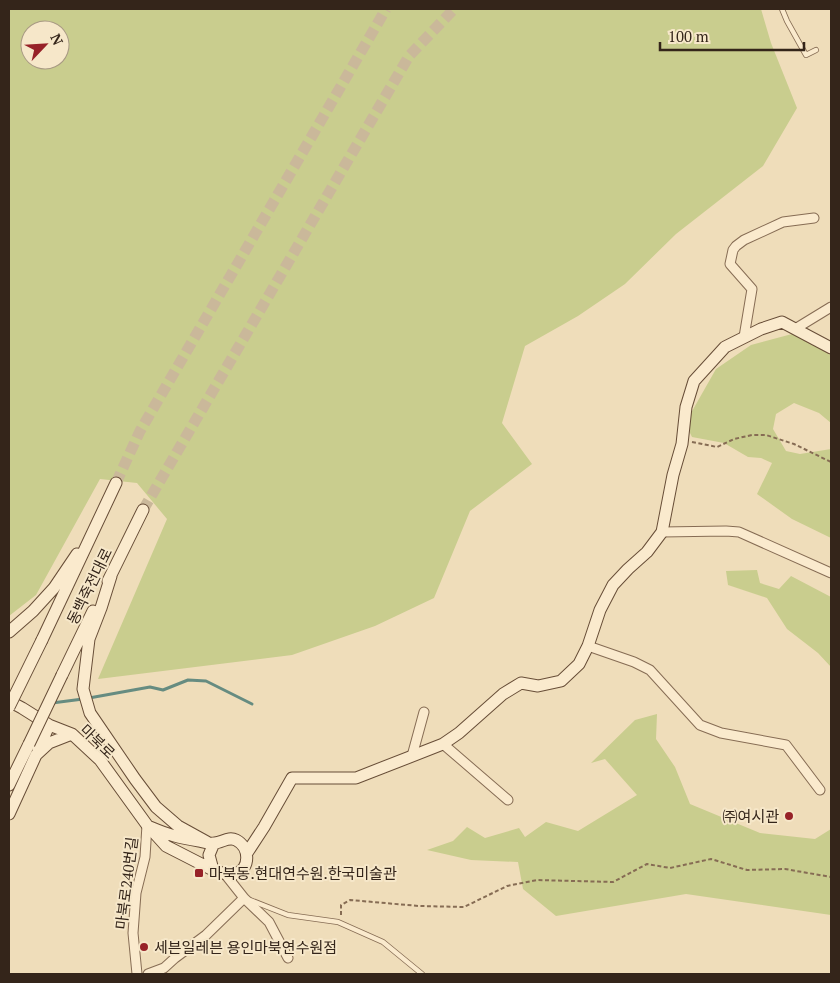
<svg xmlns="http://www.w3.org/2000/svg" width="840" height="983" font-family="'PT Serif','Noto Sans KR',serif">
	<rect width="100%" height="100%" fill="#efddba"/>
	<path fill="#c9cd8e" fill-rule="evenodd" d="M9,9H761L771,43L797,108L763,166L676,234L625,284L578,316L525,346L502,423L532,464L470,511L434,598L375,626L292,655L98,679L167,519L137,483L100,479L36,595L9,616ZM30,30H60V60H30Z
		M792,334L813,344L831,355V423L819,413L794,403L776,414L773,429L786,451L800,454L831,449V538L792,519L757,494L772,463L761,458L748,457L724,443L692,437L688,429L691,413L716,369L751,345Z
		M757,570L760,583L779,589L791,576L831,597V667L818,653L787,629L767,598L728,585L726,571Z
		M657,714L656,739L675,767L690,804L760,833L815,839L831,829V915L686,894L556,916L523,889L518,862L471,860L427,850L453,841L467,827L485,838L519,828L525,837L546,822L578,831L637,795L605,759L591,763L635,720Z"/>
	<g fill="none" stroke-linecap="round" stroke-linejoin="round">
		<path stroke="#668c81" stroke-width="3" d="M89,698L150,687L163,690L188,680L206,681L252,704
			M52,703L83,699"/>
		<path stroke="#cab89a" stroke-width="11" stroke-dasharray="11 5.5" stroke-linecap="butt" d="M116,483L140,431L386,9
			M143,510L409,56L454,9"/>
		<g stroke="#866c54" stroke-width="6">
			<path id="lane" d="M782,9L787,21L806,55L816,50
				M250,900L288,915L338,922L383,942L422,974"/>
		</g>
		<g stroke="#866c54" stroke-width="11">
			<path id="street" d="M795,329L831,307
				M744,337L752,289L730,264L733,250L736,246L744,240L783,222L814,218
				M662,532L726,531L739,532L831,573
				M588,646L634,662L650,670L700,725L721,733L786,745L820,790
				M443,744L508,800
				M412,756L424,712
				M225,874L244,898L269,922L288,958
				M137,974L133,933L136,893L145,857L147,825
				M148,974L164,968L175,958L206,935L244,898"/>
		</g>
		<g stroke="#674d37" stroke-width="13">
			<path id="secondary" d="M111,576L101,608L89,639L83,689L90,713L135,779L156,807L178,826L207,842
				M108,581L143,510
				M9,632L33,611L54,588L77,554
				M42,640L116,483
				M62,675L93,611
				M9,701L22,708L49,725L72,734L100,760L147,825L166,846L213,870
				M38,751L49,725
				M9,785L29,744
				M9,814L36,755L49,743L72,734
				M150,827C169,835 179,838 199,841C203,842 209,844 214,843C222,843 228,836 236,840C250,847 251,869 235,874C228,876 220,872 213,870L209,855L214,843
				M247,853L264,827L292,778H356L443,744L459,733L503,694L521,683L538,686L561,681L579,664L588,646L600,610L613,585L628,569L647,552L662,532L673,475L682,444L686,407L694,381L725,347L761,329L782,322L831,348"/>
		</g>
		<path stroke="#866c54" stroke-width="2" stroke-dasharray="4 2.5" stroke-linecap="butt" d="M692,442L717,447L734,439L752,435H766L794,444L831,462
			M341,915V905L350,900L419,906L464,907L507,886L537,880L613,882L647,864L670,868L711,859L747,870L785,869L831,877"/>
		<use href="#lane" stroke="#faeacd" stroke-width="4.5"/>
		<use href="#street" stroke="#faeacd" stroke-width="9"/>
		<use href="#secondary" stroke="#faeacd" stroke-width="11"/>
		<g stroke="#674d37" stroke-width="13" stroke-linecap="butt">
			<path id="secondary-bridge" d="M9,707L42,640
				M29,744L62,675"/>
		</g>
		<use href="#secondary-bridge" stroke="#faeacd" stroke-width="11"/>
	</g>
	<g fill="#972228" stroke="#f6e7c9" stroke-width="2">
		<circle cx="789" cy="816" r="5"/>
		<rect x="194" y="868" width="10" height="10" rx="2.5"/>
		<circle cx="144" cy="947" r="5"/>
	</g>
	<g text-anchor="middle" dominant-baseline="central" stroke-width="4" stroke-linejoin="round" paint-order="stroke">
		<g font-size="15" fill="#34251a" stroke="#f6e7c9">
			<text transform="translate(89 586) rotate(-64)">동백죽전대로</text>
			<text transform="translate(98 741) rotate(44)">마북로</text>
			<text transform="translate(126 883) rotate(-83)">마북로240번길</text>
		</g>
		<g font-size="15" fill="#34251a" stroke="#f6e7c9" text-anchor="start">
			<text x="779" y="816" text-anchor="end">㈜여시관</text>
			<text x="209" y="873">마북동.현대연수원.한국미술관</text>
			<text x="154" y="947">세븐일레븐 용인마북연수원점</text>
		</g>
	</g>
	<rect width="840" height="983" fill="none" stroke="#34251a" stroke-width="20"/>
	<g transform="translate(45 45) rotate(65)"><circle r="24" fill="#f6e7c9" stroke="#a89983"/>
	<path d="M0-4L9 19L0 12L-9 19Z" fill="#972228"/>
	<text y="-8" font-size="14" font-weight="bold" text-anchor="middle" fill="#34251a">N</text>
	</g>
	<path d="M660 42v8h144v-8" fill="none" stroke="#34251a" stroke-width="2.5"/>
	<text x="668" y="42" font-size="15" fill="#34251a" stroke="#f6e7c9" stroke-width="4" paint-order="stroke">100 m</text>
</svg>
